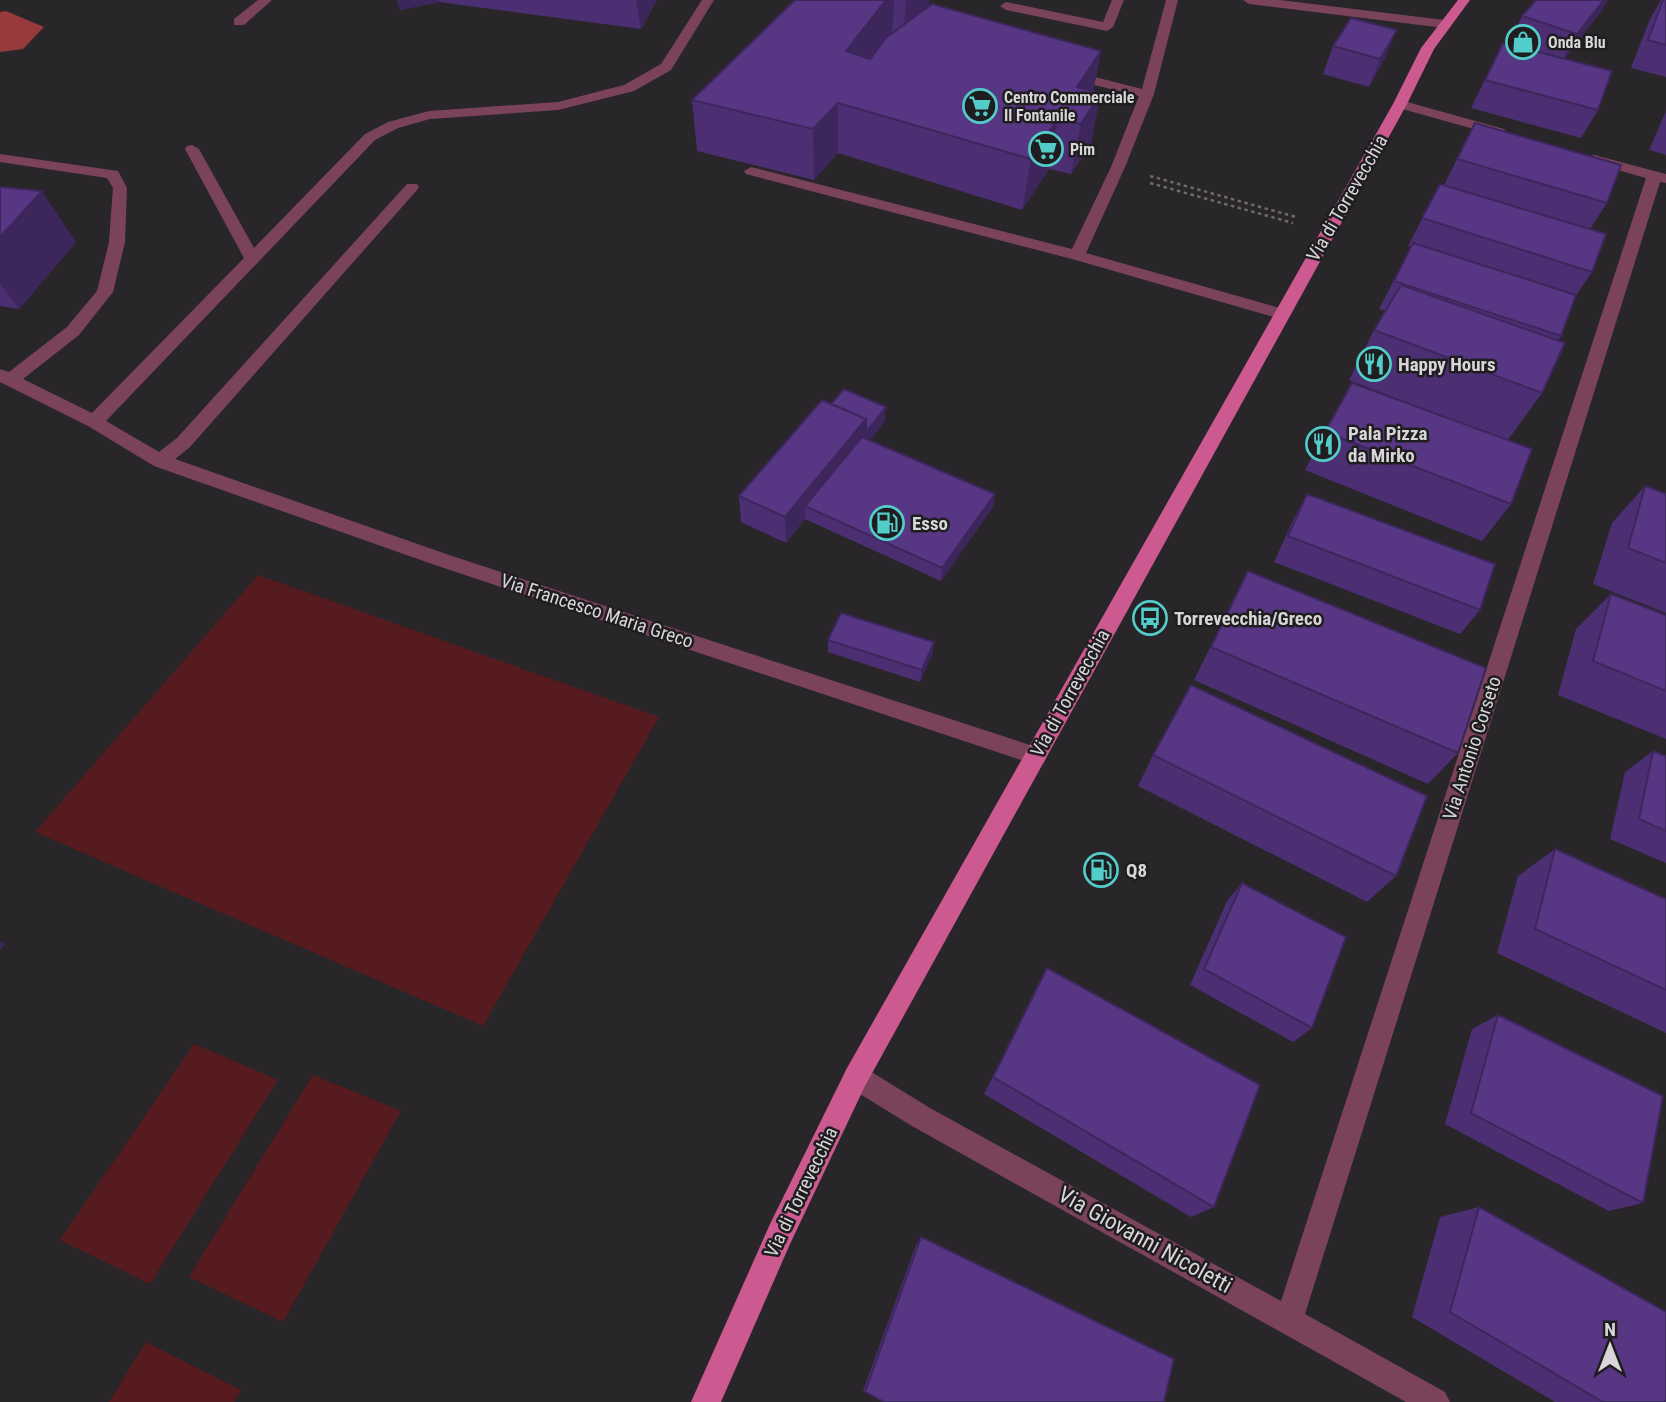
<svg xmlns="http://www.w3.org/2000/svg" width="1666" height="1402" font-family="'Roboto Condensed',sans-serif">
	<rect width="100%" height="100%" fill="#292629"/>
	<path fill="#551b1e" d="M258,575L659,717L483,1026L35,832Z
		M194,1044L278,1080L150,1284L60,1240Z
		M313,1075L401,1111L283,1322L189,1277Z
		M146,1342L241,1390L234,1402H109Z"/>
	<path fill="#963a3e" d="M6,11L44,27L23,49L0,52V12Z"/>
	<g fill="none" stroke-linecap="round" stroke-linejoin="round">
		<path stroke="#6d6a6d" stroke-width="2.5" stroke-dasharray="3.5 3.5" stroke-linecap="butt" d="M1150,176L1296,217
			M1150,183L1293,223"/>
		<path fill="#7b435b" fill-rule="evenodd" d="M258,0H272L244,25H234V19Z
			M702,0H714L671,70L634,91L558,110L430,119L398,128L375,140L106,421L159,452L177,438L407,184H417L419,187L417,190L189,448L175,459L449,555L1036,747L1044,749L1047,756L1044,763L1036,765L435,565L154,466L88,426L0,382V369L9,372L67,327L97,291L109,242L113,188L107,178L0,162V154L118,171L127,188L125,242L113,292L79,335L23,379L92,413L244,258L185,149L187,146L192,145L199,149L254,248L365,134L388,122L429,111L558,102L624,85L661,64Z
			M1112,0H1124L1113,27L1107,31L1006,10L1000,6L1006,2L1103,22Z
			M1166,0H1178L1154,94L1125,167L1086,253L1287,310L1289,314L1287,318L1281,319L1072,259L746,174L744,171L751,167L1072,249L1111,167L1139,96L1062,77L1060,74L1067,70L1142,89Z
			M1243,0H1280L1444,20L1450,24L1444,28L1249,4Z
			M1400,100L1504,129L1506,132L1499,136L1395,107L1393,104Z
			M1594,155L1666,174V183L1660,182L1305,1314L1445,1392L1450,1402H1406L912,1126L847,1086L843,1077L847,1068L856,1064L865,1068L930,1108L1281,1301L1646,178L1589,162L1587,159L1589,156Z"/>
		<path fill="#cc598f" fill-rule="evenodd" d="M1458,0H1470L1434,49L1407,104L865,1086L790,1244L721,1402H691L770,1224L847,1068L1393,104L1421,48Z"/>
	</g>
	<path fill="#4b2f72" d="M397,0H657L641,29L439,2L400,10Z
		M795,0H929V7L1101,51L1093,91L1091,144L1071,174L1049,169L1022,210L838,153L814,180L697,151L692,100Z
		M1661,0H1666V77L1631,68L1650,19Z
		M1603,9L1564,59L1598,110L1581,138L1471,108L1503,43L1508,44L1522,16Z
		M1333,46L1385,58L1369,87L1323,74Z
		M1666,111V155L1649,150Z
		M1475,123L1607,203L1590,229L1592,272L1575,297L1561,336L1558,341L1542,393L1508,440L1511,504L1482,541L1305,470L1325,432L1442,416L1349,380L1374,330L1386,311L1379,309L1411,247L1408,246L1440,184L1444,185Z
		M0,187L76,242L19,309L0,306Z
		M831,404L885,421L870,440L995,494L993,507L941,581L805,519L786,543L741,522L739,496Z
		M1645,486L1666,494V613L1593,584L1612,523Z
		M1307,494L1480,610L1460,634L1274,562L1293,520Z
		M1248,571L1458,753L1428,784L1194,680Z
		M1611,594L1666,615V739L1558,695L1576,629Z
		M828,640L934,642L932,654L920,682L828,652Z
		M1653,751L1666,756V863L1610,839L1625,772Z
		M1153,755L1396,876L1367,902L1138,786Z
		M1555,849L1666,899V1033L1497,953L1518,876Z
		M1242,883L1312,1028L1293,1042L1190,985L1227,901Z
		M1036,990L1214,1207L1191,1217L984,1094Z
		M1498,1015L1643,1203L1609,1211L1445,1124L1472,1029Z
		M1479,1207L1666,1402H1555L1412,1317L1440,1217Z
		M921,1237L883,1402L863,1391L916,1245Z"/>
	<path fill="#3d265c" d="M397,0H439V2L400,10Z
		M636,0H657L641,29Z
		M886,0H894L892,39L846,101V51Z
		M906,0H929L928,17L903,41Z
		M1604,0H1608L1603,9L1562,61L1577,34Z
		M1397,30L1385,58L1369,87L1380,59Z
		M1101,51L1091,102L1077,87Z
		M1101,93L1091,144L1071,174L1081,124Z
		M838,103V153L814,180L813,129Z
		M1058,118L1049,169L1022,210L1031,159Z
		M42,191L76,242L19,309L0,283V237Z
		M886,407L885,421L813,510L805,506V519L786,543L785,517L866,419Z
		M995,494L993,507L941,581L942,568Z
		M934,642L932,654L920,682L922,670Z
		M0,941L5,944L0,950Z"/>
	<path fill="#573784" stroke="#3d265c" stroke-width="2" d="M795,0H886L846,51L870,59L886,38L932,4L1101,51L1077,87L1101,93L1081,124L1058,118L1031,159L838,103L813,129L692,100Z
		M1536,0H1604L1577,34L1522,16Z
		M1663,0H1666V45L1648,40Z
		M1351,18L1397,30L1380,59L1333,46Z
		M1503,43L1612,71L1598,110L1485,80Z
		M1475,123L1621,165L1607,203L1457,159Z
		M1440,184L1606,234L1592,272L1422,218Z
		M0,187L42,191L0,237Z
		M1413,243L1576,295L1561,336L1394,281Z
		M1401,285L1565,343L1542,393L1374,330Z
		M1352,383L1532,449L1511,504L1325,432Z
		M844,389L886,407L866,432V419L831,404Z
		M822,400L866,419L785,517L739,496Z
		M862,437L995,494L942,568L805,506Z
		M1645,486L1666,494V563L1628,548Z
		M1307,494L1495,564L1480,610L1288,536Z
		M1248,571L1486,668L1458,753L1211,647Z
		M1611,594L1666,615V691L1593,661Z
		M841,613L934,642L922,670L828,640Z
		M1191,685L1427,796L1396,876L1153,755Z
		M1653,751L1666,756V831L1639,819Z
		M1555,849L1666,899V990L1535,929Z
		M1242,883L1346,937L1312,1028L1204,969Z
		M1047,968L1260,1085L1214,1207L993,1077Z
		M1498,1015L1663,1096L1643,1203L1471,1113Z
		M1479,1207L1666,1312V1402H1603L1450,1312Z
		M921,1237L1174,1359L1164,1402H884L865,1392Z"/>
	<defs>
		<g id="shop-ring" transform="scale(1.75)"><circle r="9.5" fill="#1f1d1f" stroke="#53cdca" stroke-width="1.5"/><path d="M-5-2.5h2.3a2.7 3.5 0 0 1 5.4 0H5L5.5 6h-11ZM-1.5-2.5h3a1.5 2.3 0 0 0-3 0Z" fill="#53cdca"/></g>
		<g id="supermarket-ring" transform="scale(1.75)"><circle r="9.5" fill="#1f1d1f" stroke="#53cdca" stroke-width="1.5"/><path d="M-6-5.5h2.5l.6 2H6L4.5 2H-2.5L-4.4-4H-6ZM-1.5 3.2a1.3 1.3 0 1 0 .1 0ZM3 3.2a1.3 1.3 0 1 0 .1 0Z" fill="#53cdca"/></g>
		<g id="restaurant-ring" transform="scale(1.75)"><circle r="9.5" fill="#1f1d1f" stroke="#53cdca" stroke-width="1.5"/><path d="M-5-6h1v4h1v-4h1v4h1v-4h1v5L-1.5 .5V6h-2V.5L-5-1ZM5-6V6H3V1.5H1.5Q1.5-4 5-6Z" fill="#53cdca"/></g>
		<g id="fuel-ring" transform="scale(1.75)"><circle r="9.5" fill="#1f1d1f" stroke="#53cdca" stroke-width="1.5"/><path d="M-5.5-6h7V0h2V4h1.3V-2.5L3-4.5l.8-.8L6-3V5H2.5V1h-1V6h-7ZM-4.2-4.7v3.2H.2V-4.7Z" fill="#53cdca"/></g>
		<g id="bus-ring" transform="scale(1.75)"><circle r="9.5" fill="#1f1d1f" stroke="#53cdca" stroke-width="1.5"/><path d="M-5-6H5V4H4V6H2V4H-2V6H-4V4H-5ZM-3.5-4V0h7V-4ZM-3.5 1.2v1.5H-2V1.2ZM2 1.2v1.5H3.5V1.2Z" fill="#53cdca"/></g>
	</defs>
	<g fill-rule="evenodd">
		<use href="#shop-ring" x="1523" y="42"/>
		<use href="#supermarket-ring" x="980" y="106"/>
		<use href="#supermarket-ring" x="1046" y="149"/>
		<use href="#restaurant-ring" x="1374" y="364"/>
		<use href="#restaurant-ring" x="1323" y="444"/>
		<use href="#fuel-ring" x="887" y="523"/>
		<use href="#bus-ring" x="1150" y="618"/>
		<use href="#fuel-ring" x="1101" y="870"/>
	</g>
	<g text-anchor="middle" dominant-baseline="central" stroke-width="5" stroke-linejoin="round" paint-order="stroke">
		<g font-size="16" font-weight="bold" fill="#d8d6d8" stroke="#1f1d1f" text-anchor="start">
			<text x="1548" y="42">Onda Blu</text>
			<text x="1004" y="97">Centro Commerciale<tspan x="1004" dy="18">Il Fontanile</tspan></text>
			<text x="1070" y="149">Pim</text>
		</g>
		<g font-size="19" fill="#d8d6d8" stroke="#1f1d1f">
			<text transform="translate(1347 198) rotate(-60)">Via di Torrevecchia</text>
			<text transform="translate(597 611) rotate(18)">Via Francesco Maria Greco</text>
			<text transform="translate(1070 693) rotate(-61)">Via di Torrevecchia</text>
			<text transform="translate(1472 748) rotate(-72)">Via Antonio Corseto</text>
			<text transform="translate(801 1192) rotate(-64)">Via di Torrevecchia</text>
		</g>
		<g font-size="19" font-weight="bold" fill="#d8d6d8" stroke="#1f1d1f" text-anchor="start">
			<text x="1398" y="364">Happy Hours</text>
			<text x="1348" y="433">Pala Pizza<tspan x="1348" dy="22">da Mirko</tspan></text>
			<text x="912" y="523">Esso</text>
			<text x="1174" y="618">Torrevecchia/Greco</text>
			<text x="1126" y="870">Q8</text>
		</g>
		<g font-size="23" fill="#d8d6d8" stroke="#1f1d1f">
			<text transform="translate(1145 1240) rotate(29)">Via Giovanni Nicoletti</text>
		</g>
	</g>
	<g transform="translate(1610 1346)" stroke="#1f1d1f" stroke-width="5" paint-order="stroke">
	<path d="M0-5L12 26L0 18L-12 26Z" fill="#d8d6d8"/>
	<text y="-10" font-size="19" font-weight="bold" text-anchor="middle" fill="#d8d6d8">N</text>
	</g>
</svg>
